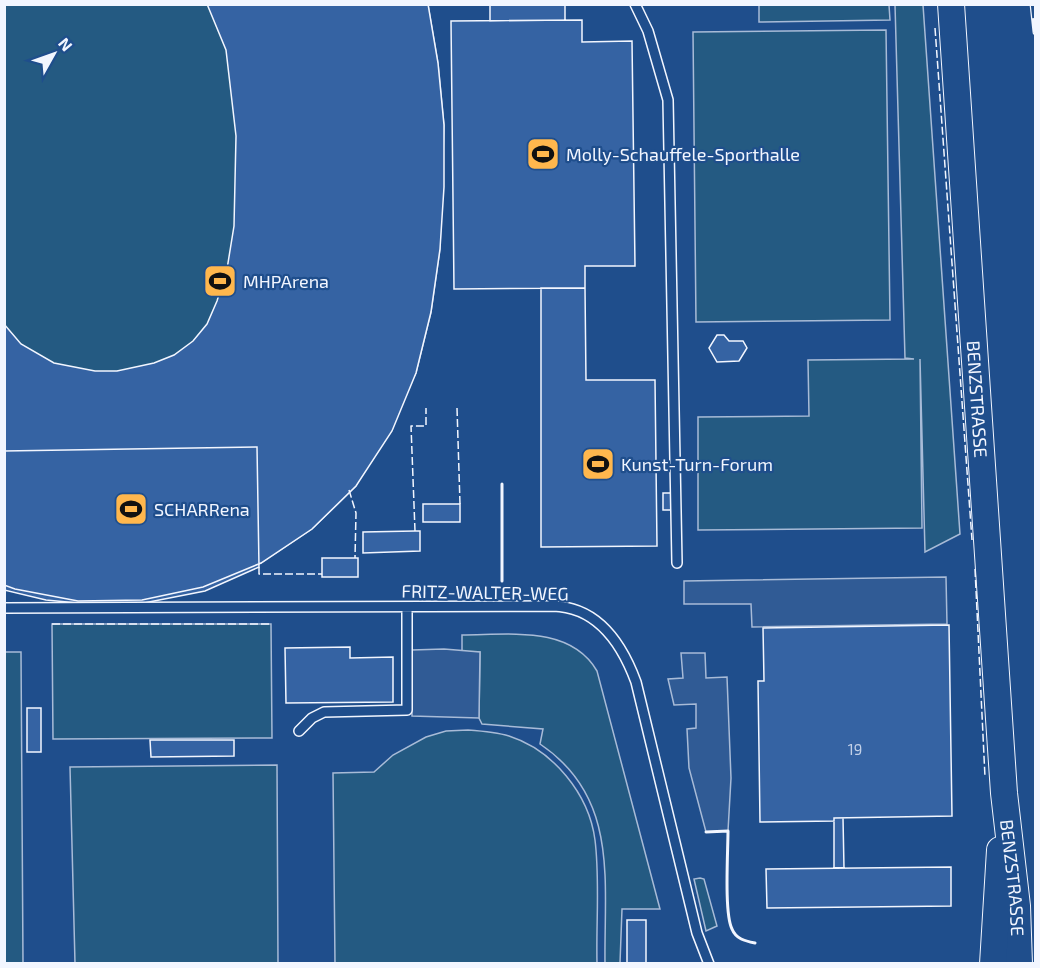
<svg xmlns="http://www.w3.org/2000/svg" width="1040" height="968" font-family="'Exo 2',sans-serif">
	<rect width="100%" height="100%" fill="#1f4e8c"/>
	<path fill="#245a82" stroke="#a8bbd7" stroke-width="1.5" d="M4,5H428L438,63L444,125L440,249L431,312L416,373L356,486L312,529L261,563L203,587L5,585Z
		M759,5H889L890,20L759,22Z
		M895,5H923L960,534L925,552L920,359L922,528L698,530V417L809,416L808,360L914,359L905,358Z
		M886,30L890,320L696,322L693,32Z
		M52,624H271L272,738L53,739Z
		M462,635C509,635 570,625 597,671L660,909H622L620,963H605C604,880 619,797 540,744L543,729L482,724L479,718L480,652H462Z
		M5,652H21L23,963H5Z
		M468,730C482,731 496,732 509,736C553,750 589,794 595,840C600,880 596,923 597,963H335L333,773L374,772L393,755L426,737L446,731Z
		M277,765L278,963H75L70,767Z
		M700,878L704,879L717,926L706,931L694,879Z"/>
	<path fill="#305b95" stroke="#a8bbd7" stroke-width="1.5" d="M946,577L947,624L752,627L751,604H684V581Z
		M444,649L480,652L479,718L412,716V650Z
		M681,653H705L706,678L727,677L731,778L728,831L706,832L689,768L687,729L696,728V704L674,705L668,679L683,678Z"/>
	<path fill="#3563a3" stroke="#f2f6ff" stroke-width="1.5" d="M207,4H428L438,63L444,125V187L440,249L431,312L416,373L392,431L356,486L312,529L261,563L203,587L142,600L78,601L15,589L4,585V324L21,344L54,363L95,371H117L154,363L174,355L193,341L207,324L217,301L227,269L234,226L236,136L226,50Z
		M490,4H565V20L490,21Z
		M582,20V42L632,41L635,266H585V288L454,289L451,21Z
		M541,288H585L586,380H655L657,546L541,547Z
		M717,335H724L729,341H743L747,348L739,361L717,362L709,348Z
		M257,447L259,567L205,591L144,603H78L46,600L4,590V451Z
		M663,493H671V510H663Z
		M423,504H460V522H423Z
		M415,531H420V551L363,553V532Z
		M322,558H358V577H322Z
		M949,625L952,816L834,818V821L760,822L758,681H764L763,628Z
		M350,647V658L393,657V702L286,703L285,648Z
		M27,708H41V752H27Z
		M150,740H234V756L151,757Z
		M834,818H843L844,868H834Z
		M951,867V906L767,908L766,869Z
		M627,920H646V964H627Z"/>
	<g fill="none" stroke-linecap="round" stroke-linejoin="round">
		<g stroke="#f2f6ff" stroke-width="12">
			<path id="lane" d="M635,4L648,31L668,100L677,563
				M4,608L553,606C598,607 622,644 636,682L697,933L709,964
				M299,731L312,718L324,712L407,710V607"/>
		</g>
		<g stroke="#f2f6ff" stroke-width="28">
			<g id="secondary">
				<path id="s1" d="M951,4L1004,793L1017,906L1019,964"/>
				<path d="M993,964L1000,850"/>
			</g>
		</g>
		<use href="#lane" stroke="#1f4e8c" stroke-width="9"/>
		<use href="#secondary" stroke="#1f4e8c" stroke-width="26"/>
		<g stroke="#f2f6ff" stroke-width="7">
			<path id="rail" d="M1033,4L1036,32"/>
		</g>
		<use href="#rail" stroke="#1f4e8c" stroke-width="4.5" stroke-dasharray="14" stroke-linecap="butt"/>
		<path stroke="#f2f6ff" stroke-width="1.5" stroke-dasharray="8 3" stroke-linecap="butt" d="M935,28L972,540
			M457,408L460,504
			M349,490L356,513L355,558
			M415,531L411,426H426V408
			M259,567V574H322
			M975,569L985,777
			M52,624H271"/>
		<path stroke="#f2f6ff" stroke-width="3" d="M502,484V581
			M706,832L728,831C728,852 724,913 732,929C736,939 745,941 755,943"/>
	</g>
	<defs>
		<g id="stadium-square" transform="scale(1.725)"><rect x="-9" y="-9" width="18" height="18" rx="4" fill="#ffb74d" stroke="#1f4e8c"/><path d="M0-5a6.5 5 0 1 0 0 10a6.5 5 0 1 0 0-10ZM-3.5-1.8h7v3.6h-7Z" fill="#111"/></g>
	</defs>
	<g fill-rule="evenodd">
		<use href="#stadium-square" x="543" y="154"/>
		<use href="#stadium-square" x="220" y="281"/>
		<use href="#stadium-square" x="598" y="464"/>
		<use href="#stadium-square" x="131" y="509"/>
	</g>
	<g text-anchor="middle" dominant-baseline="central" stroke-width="4.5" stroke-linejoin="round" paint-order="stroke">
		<g font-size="15" fill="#c3d1e8">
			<text x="855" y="749">19</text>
		</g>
		<g font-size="18" fill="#f2f6ff" stroke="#1f4e8c" text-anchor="start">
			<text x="566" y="154">Molly-Schauffele-Sporthalle</text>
			<text x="243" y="281">MHPArena</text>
			<text x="621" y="464">Kunst-Turn-Forum</text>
			<text x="154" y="509">SCHARRena</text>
		</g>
		<g font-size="18" fill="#f2f6ff" stroke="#1f4e8c">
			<text stroke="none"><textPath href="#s1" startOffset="396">BENZSTRASSE</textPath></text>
			<text transform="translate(485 592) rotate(1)">FRITZ-WALTER-WEG</text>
			<text stroke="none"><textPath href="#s1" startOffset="876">BENZSTRASSE</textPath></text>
		</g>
	</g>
	<rect width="1040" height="968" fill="none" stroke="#f2f6ff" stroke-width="12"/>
	<g transform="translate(54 54) rotate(50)" stroke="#1f4e8c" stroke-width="4.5" paint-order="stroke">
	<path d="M0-4.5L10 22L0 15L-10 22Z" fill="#f2f6ff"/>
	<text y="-9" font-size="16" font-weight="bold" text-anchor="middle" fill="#f2f6ff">N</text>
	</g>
</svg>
